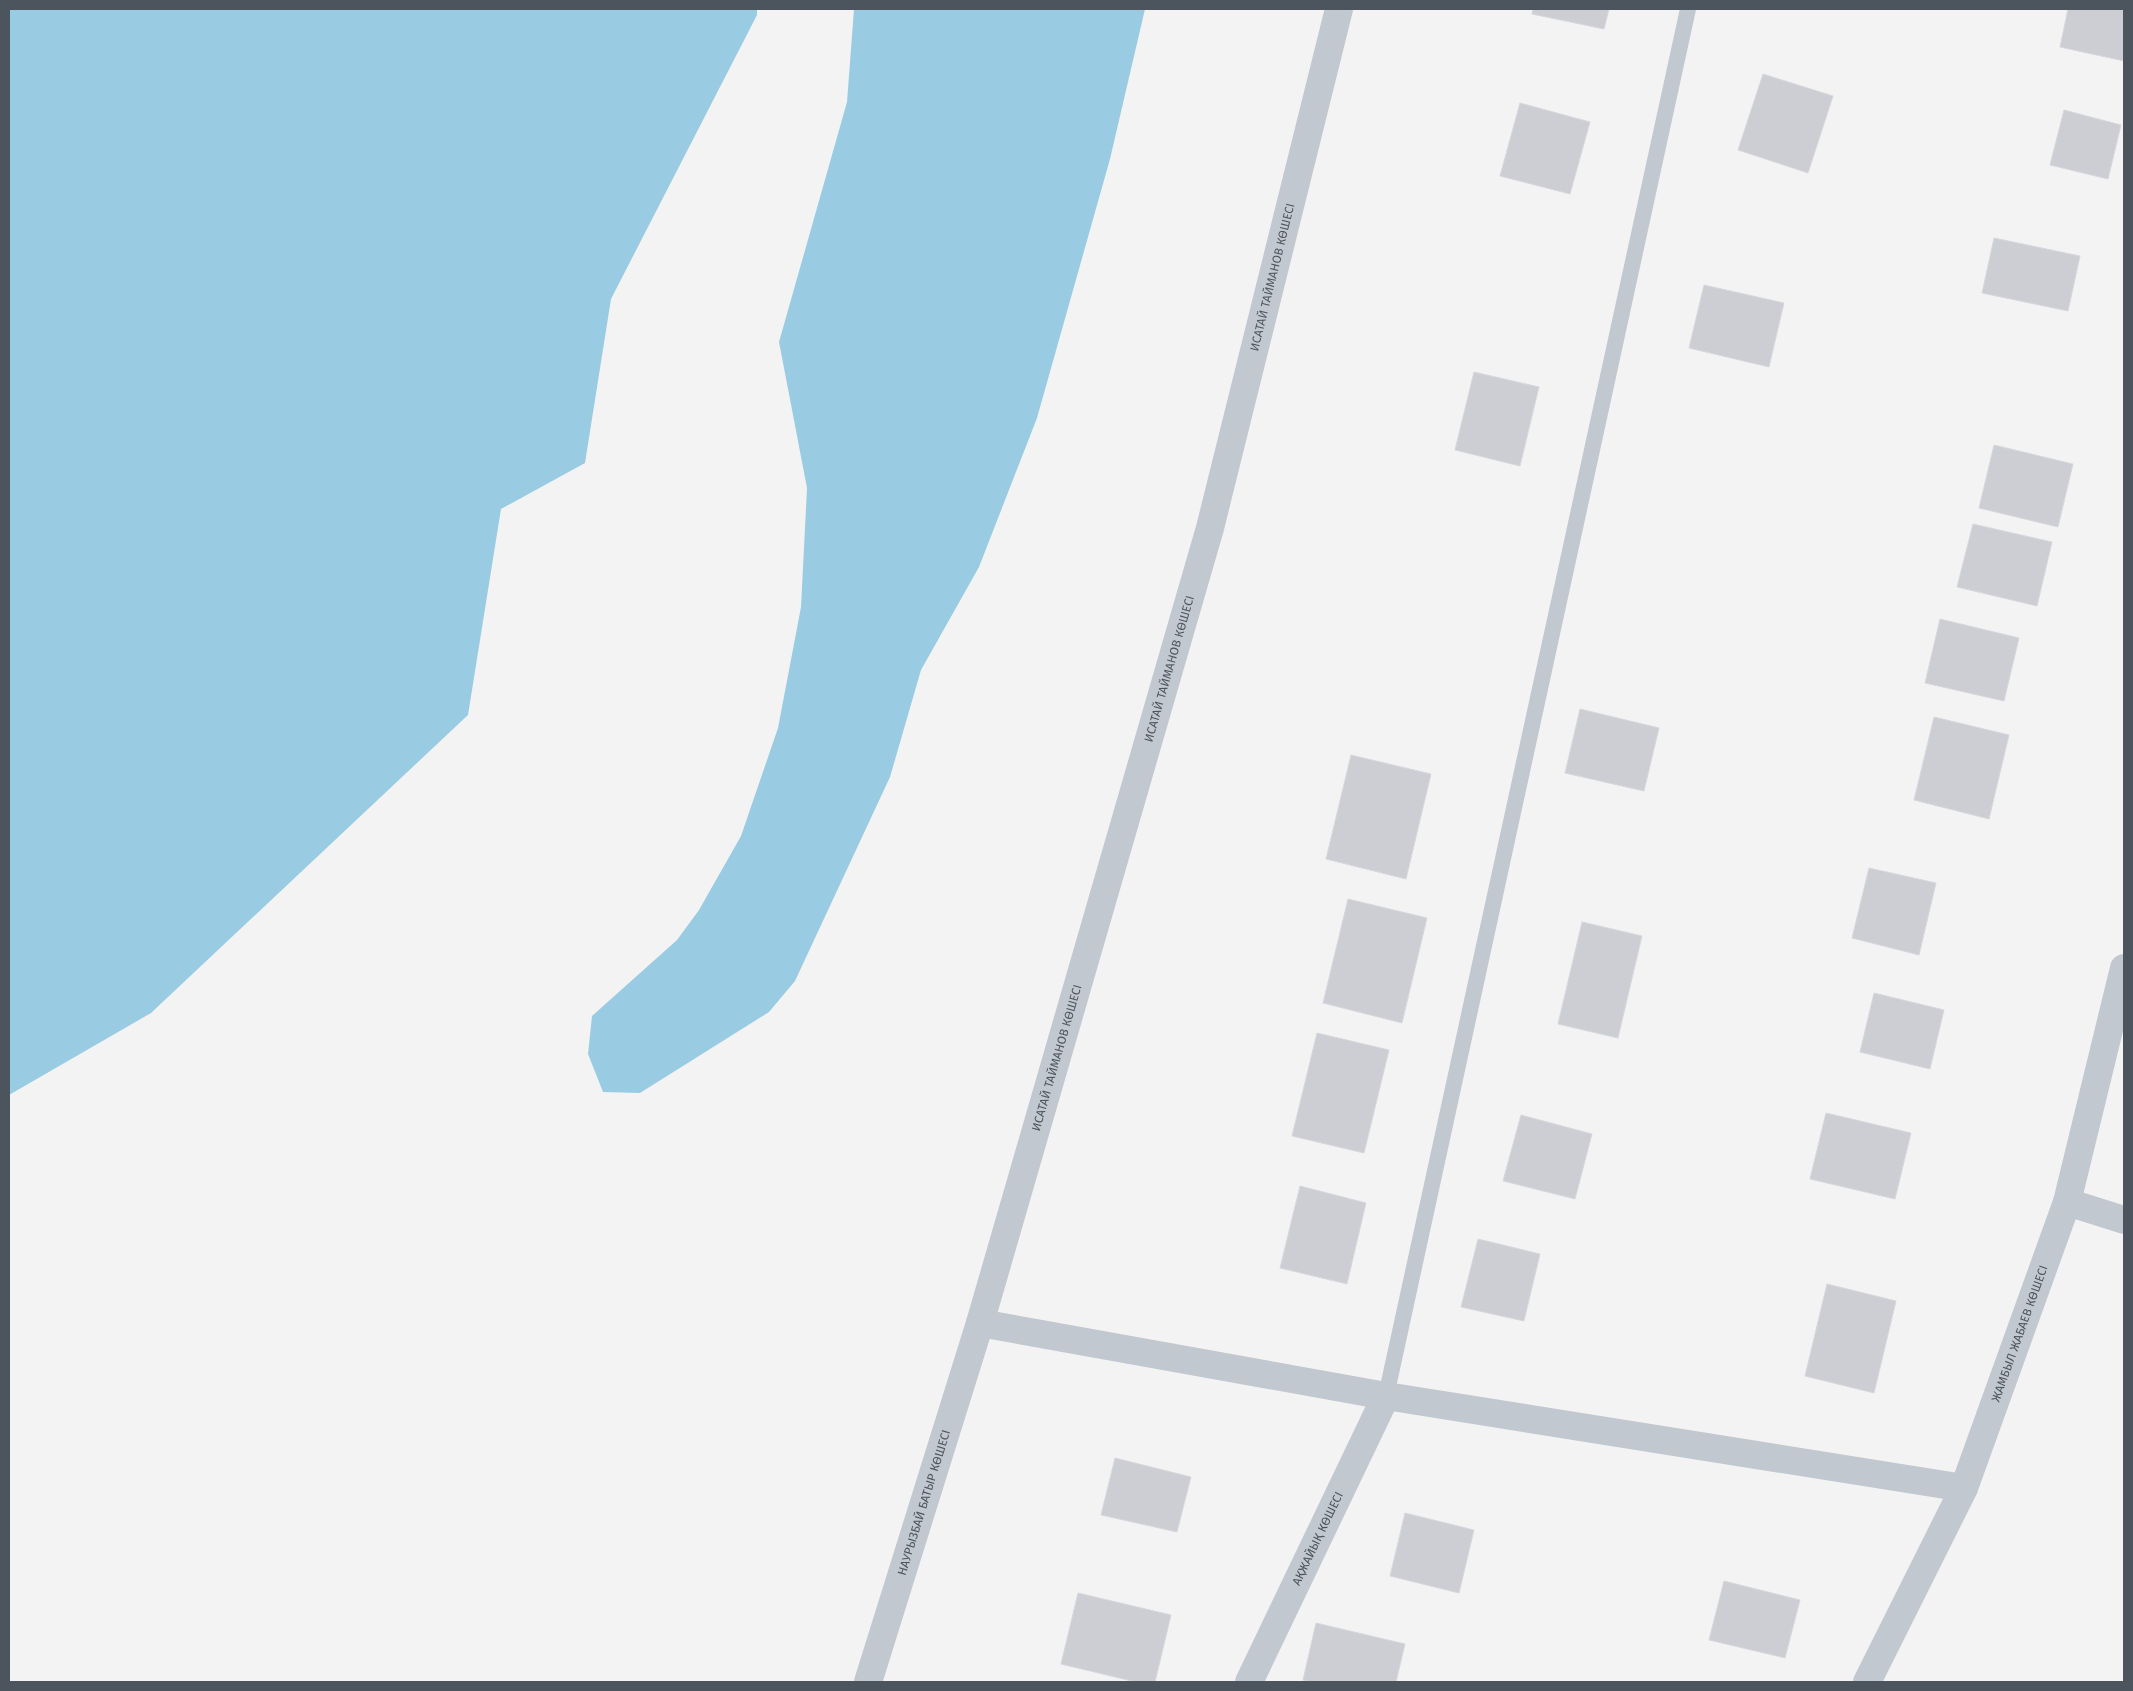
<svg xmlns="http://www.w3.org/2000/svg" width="2133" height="1691" font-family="'Fira Sans',sans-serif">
	<rect width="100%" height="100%" fill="#f4f3f3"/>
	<path fill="#99cce3" d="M9,9H757V15L611,299L585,463L501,509L468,715L151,1013L9,1095Z
		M854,9H1145L1110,159L1037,418L979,567L921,670L890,777L795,981L769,1012L640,1093L603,1092L588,1054L592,1016L677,940L699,910L741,836L778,728L801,607L807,488L779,342L847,102Z"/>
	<path fill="#cdced4" stroke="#d7d8dd" d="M1533,9H1609L1604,29L1532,14Z
		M2068,9H2124V61L2060,47Z
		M1763,74L1833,96L1808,173L1738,150Z
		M1520,103L1590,122L1570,194L1500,176Z
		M2064,110L2121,125L2108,179L2050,165Z
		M1994,238L2080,256L2068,311L1982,293Z
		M1704,285L1784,303L1769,367L1689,348Z
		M1474,372L1539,387L1520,466L1455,450Z
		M1994,445L2073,464L2058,527L1979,508Z
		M1973,524L2052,542L2037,606L1957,587Z
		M1940,619L2019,638L2004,701L1925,683Z
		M1580,709L1659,728L1644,791L1565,773Z
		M1934,717L2009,735L1989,819L1914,800Z
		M1351,755L1431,774L1406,879L1326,859Z
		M1869,868L1936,883L1919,955L1852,938Z
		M1348,899L1427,918L1402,1023L1323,1003Z
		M1582,922L1642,936L1618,1038L1558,1024Z
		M1874,993L1944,1010L1930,1069L1860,1052Z
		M1317,1033L1389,1050L1364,1153L1292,1136Z
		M1826,1113L1911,1133L1895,1199L1810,1179Z
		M1521,1115L1592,1134L1575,1199L1503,1181Z
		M1300,1186L1366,1203L1347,1284L1280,1268Z
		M1478,1239L1540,1254L1524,1321L1461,1307Z
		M1827,1284L1896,1301L1874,1393L1805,1376Z
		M1115,1458L1191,1477L1177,1532L1101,1515Z
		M1405,1513L1474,1530L1459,1593L1390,1576Z
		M1724,1581L1800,1600L1785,1658L1709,1640Z
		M1078,1593L1171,1615L1155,1682H1136L1061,1664Z
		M1316,1623L1405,1644L1396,1682H1312L1303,1680Z"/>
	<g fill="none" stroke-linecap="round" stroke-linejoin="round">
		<path stroke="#c2c8cf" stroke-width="16" d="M1386,1396L1688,9"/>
		<g stroke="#c2c8cf" stroke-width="28">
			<path d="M2067,1202L2124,1220"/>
			<path id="s1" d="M980,1323L1210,528L1339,9"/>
			<path id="s2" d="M1249,1682L1386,1396"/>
			<path d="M1867,1682L1964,1488"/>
		</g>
		<path stroke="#c2c8cf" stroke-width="28" id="s3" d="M868,1682L980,1323L1386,1396L1964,1488L2067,1202L2124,968"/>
	</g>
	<g text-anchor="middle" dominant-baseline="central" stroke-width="4.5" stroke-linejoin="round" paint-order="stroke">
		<g font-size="12" fill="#4c545e" stroke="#fff">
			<text stroke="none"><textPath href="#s1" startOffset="1086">ИСАТАЙ ТАЙМАНОВ КӨШЕСІ</textPath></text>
			<text stroke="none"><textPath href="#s1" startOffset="681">ИСАТАЙ ТАЙМАНОВ КӨШЕСІ</textPath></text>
			<text stroke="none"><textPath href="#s1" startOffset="276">ИСАТАЙ ТАЙМАНОВ КӨШЕСІ</textPath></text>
			<text stroke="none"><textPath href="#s3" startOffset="1538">ЖАМБЫЛ ЖАБАЕВ КӨШЕСІ</textPath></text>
			<text stroke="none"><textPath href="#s3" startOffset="188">НАУРЫЗБАЙ БАТЫР КӨШЕСІ</textPath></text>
			<text stroke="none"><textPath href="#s2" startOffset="159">АҚЖАЙЫҚ КӨШЕСІ</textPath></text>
		</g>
	</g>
	<rect width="2133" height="1691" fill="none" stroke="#4c545e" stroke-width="20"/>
</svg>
